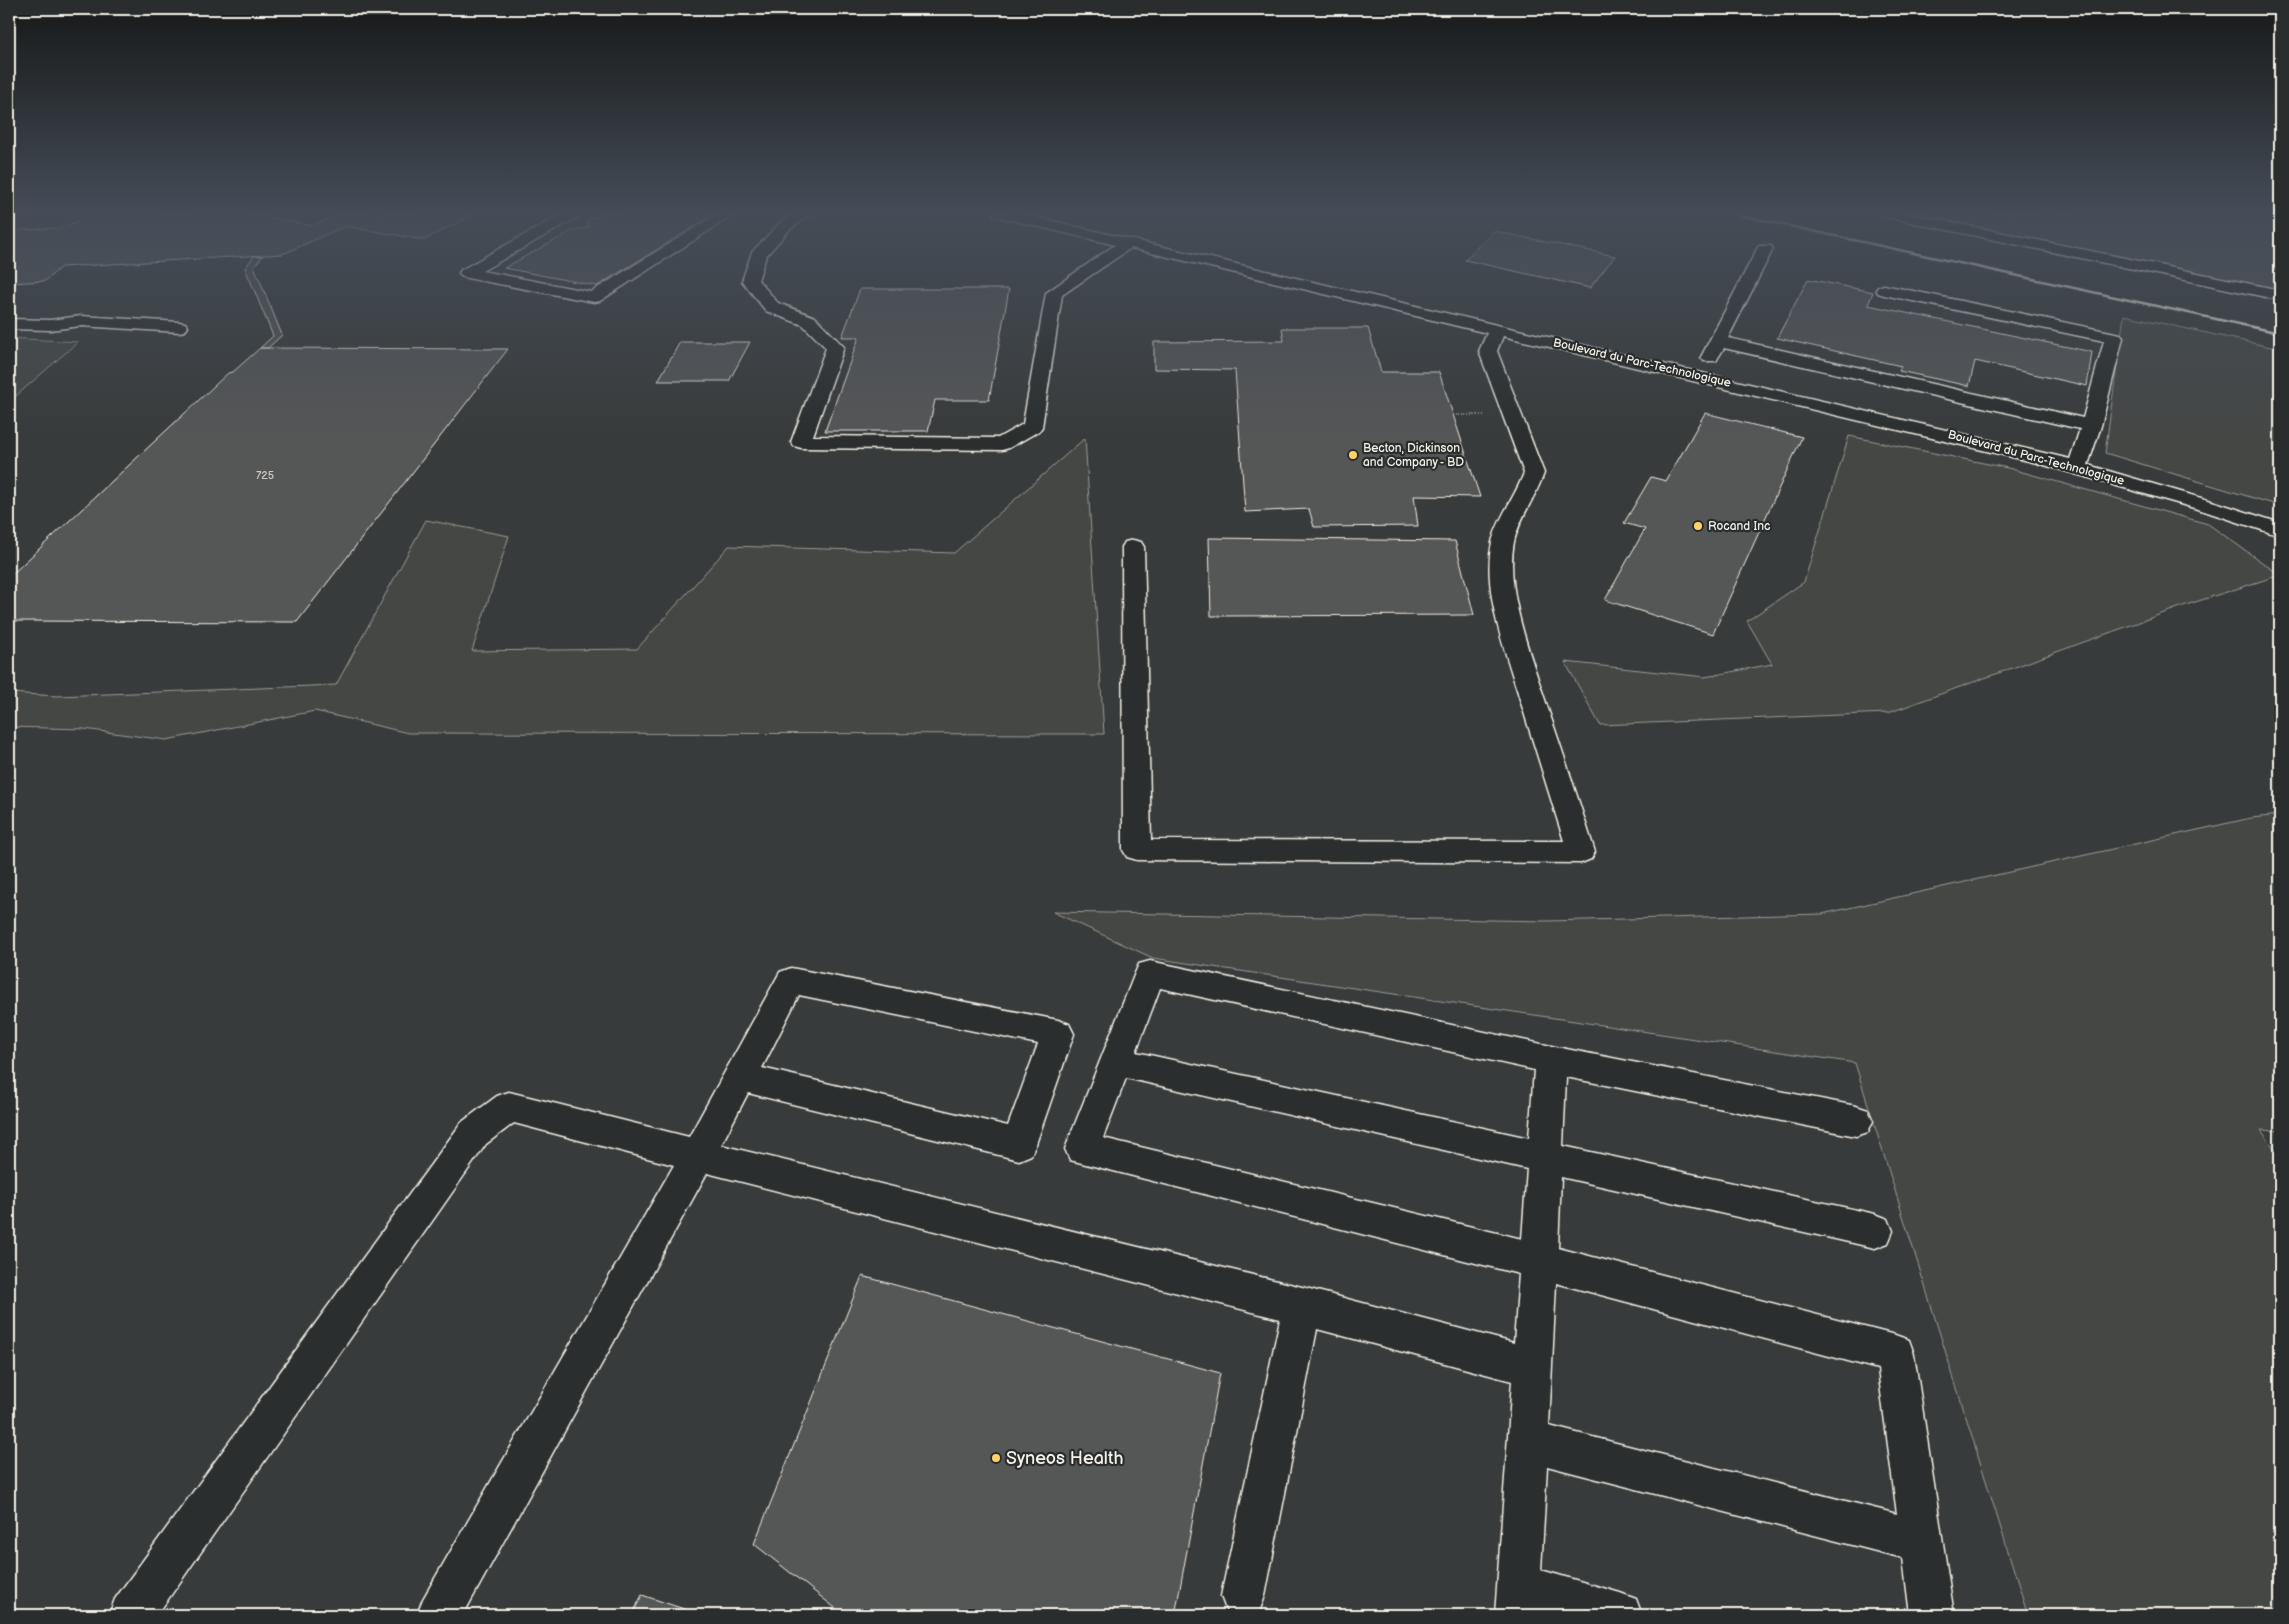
<svg xmlns="http://www.w3.org/2000/svg" width="2289" height="1624" font-family="'Balsamiq Sans',sans-serif">
	<rect width="100%" height="100%" fill="#2a2d2e"/>
	<filter id="ink" filterUnits="userSpaceOnUse"><feTurbulence type="fractalNoise" baseFrequency=".02" numOctaves="2"/><feDisplacementMap in="SourceGraphic" scale="10" xChannelSelector="R" yChannelSelector="G"/><feConvolveMatrix kernelMatrix="1 2 1 2 8 2 1 2 1" color-interpolation-filters="sRGB"/></filter>
	<g filter="url(#ink)">
		<path fill="#373a3a" d="M9,213H2280V1615H9Z"/>
		<path fill="#444645" stroke="#9c9c96" d="M2124,315L2280,349V506L2105,453Z
			M9,338L78,342L9,402Z
			M1849,436L2008,468L2208,524L2280,575L2189,604L1888,713L1600,725L1565,662L1705,677L1772,664L1747,621L1804,582Z
			M1085,438L1104,734L408,733L315,711L166,740L84,729L9,727V693L57,696L336,685L426,520L509,536L472,651L637,649L729,546L954,553Z
			M2280,815V1131L2261,1130L2280,1156V1615H2028L1855,1063L1153,958L1053,912L1546,921L1822,914L2251,818Z"/>
		<path fill="#555756" stroke="#f4f1e8" d="M99,213H247L313,226L341,213H477L424,240L345,226L283,254L61,267L45,281L9,283V240L20,230L60,228Z
			M604,213H717L597,286L504,268L570,232L589,227L586,221Z
			M1893,213H2280V293Z
			M1493,231L1615,256L1590,288L1465,260Z
			M254,256H263L254,266L282,335L268,348H260L273,336L245,268Z
			M1808,279L1873,292L1868,305L2092,352L2087,386L1975,361L1969,386L1899,371L1901,366L1777,338Z
			M860,289H1009L989,400H935L928,431H825L859,337H842Z
			M1282,328H1368L1381,372H1439L1480,497L1414,496L1418,526L1314,527L1309,509L1245,512L1235,370L1154,369V342L1284,341Z
			M680,342H750L729,381H658Z
			M260,348L508,349L297,622L9,621V577L228,373L233,372Z
			M1705,413L1802,437L1713,634L1605,600L1645,529L1624,523L1651,477L1666,481Z
			M1209,538L1455,541L1474,615L1211,616Z
			M862,1276L1220,1373L1175,1615H838L839,1611L754,1544Z
			M642,1595L702,1615H632Z"/>
		<g fill="none" stroke-linecap="round" stroke-linejoin="round">
			<g stroke="#f4f1e8" stroke-width="3">
				<path id="minor" d="M564,213H582L580,216L482,271L591,292L719,213H736L600,301L594,302L467,278L461,276L459,273L461,270Z
					M795,213H812L789,230L766,256L758,280L778,303L815,317L844,347L813,436L998,438L1023,424L1046,293L1115,245L995,216L993,213H1018L2070,459L2080,429L1724,348L1716,361H1704L1701,357L1757,249L1759,246H1771L1773,249L1728,338L2083,418L2104,341L1884,295L1878,293L1876,290L1878,287L1884,285L2120,334L2123,338L2101,426L2088,465L2215,502L2280,523V536L2201,510L2037,463L1503,336L1497,351L1544,473C1536,497 1519,518 1514,542C1504,592 1534,664 1549,712C1565,758 1580,805 1595,852L1591,859L1581,863L1137,860L1127,857L1123,850L1122,547L1125,542L1133,540L1141,542L1144,547L1151,840L1564,841C1550,796 1536,751 1522,706C1508,658 1481,593 1492,542C1498,518 1515,497 1524,473L1479,351L1487,333L1131,248L1062,295L1042,427L1039,431L1009,448L1002,450L801,448L794,446L791,442L826,348L803,325L766,311L742,281L752,252L779,224Z
					M1879,213H1906L2280,290V300L1886,217L1881,216Z
					M81,316L179,322L185,323L188,327L185,331L179,332L81,326L50,330L9,329V319L50,320Z
					M1150,961L1551,1046L1856,1106L1868,1110L1873,1121L1868,1132L1856,1136L1566,1077L1563,1146L1875,1214L1888,1219L1893,1231L1888,1243L1875,1248L1561,1177L1558,1248L1895,1335L1909,1340L1914,1354L1954,1615H1910L1903,1558L1547,1466L1541,1570L1620,1593L1636,1599L1642,1615H1495L1512,1381L1317,1329L1265,1596L1259,1612C1247,1616 1239,1616 1227,1612L1221,1596L1280,1319L707,1173L463,1615H417L423,1599L674,1165L514,1123L486,1144L157,1615H109L115,1599L462,1122L497,1096L509,1092L689,1137L780,972L791,968L1058,1020L1069,1024L1074,1034L1036,1144L1031,1155L1019,1160L748,1093L721,1145L1302,1287L1514,1343L1519,1274L1070,1160L1065,1149L1135,973L1139,964ZM1160,988L1534,1070L1529,1138L1136,1052ZM799,995L1038,1044L1008,1126L762,1068ZM1126,1078L1527,1169L1522,1239L1103,1138ZM1556,1283L1878,1369L1897,1514L1549,1426Z"/>
			</g>
			<path stroke="#f4f1e8" stroke-width="2" stroke-dasharray="0.5 2.5" stroke-linecap="butt" d="M1453,415H1484"/>
			<use href="#minor" fill="#2a2d2e" fill-rule="evenodd"/>
			<path stroke="#f4f1e8" stroke-width="2.5" d="M1730,213L2280,333"/>
		</g>
	</g>
	<linearGradient id="sky" x2="0" y2="1"><stop stop-color="#171919"/><stop offset="0.48" stop-color="#444c57"/><stop offset="1" stop-color="#444c57" stop-opacity="0"/></linearGradient>
	<rect width="2289" height="440" fill="url(#sky)"/>
	<g fill="#ffd166" stroke="#2a2d2e" stroke-width="2">
		<circle cx="1353" cy="455" r="5"/>
		<circle cx="1698" cy="526" r="5"/>
		<circle cx="996" cy="1458" r="5"/>
	</g>
	<g text-anchor="middle" dominant-baseline="central" stroke-width="4.5" stroke-linejoin="round" paint-order="stroke">
		<g font-size="11" fill="#cccac4">
			<text x="265" y="475">725</text>
		</g>
		<g font-size="12" fill="#f4f1e8" stroke="#2a2d2e">
			<text transform="translate(1642 363) rotate(13)">Boulevard du Parc-Technologique</text>
			<text transform="translate(2036 458) rotate(15)">Boulevard du Parc-Technologique</text>
		</g>
		<g font-size="12" fill="#f4f1e8" stroke="#2a2d2e" text-anchor="start">
			<text x="1363" y="448">Becton, Dickinson<tspan x="1363" dy="14">and Company - BD</tspan></text>
			<text x="1708" y="526">Rocand Inc</text>
		</g>
		<g font-size="18" fill="#f4f1e8" stroke="#2a2d2e" text-anchor="start">
			<text x="1006" y="1458">Syneos Health</text>
		</g>
	</g>
	<rect width="2289" height="1624" fill="none" stroke="#2a2d2e" stroke-width="30"/>
	<rect x="15" y="15" width="2259" height="1594" fill="none" stroke="#f4f1e8" stroke-width="2" filter="url(#ink)"/>
</svg>
